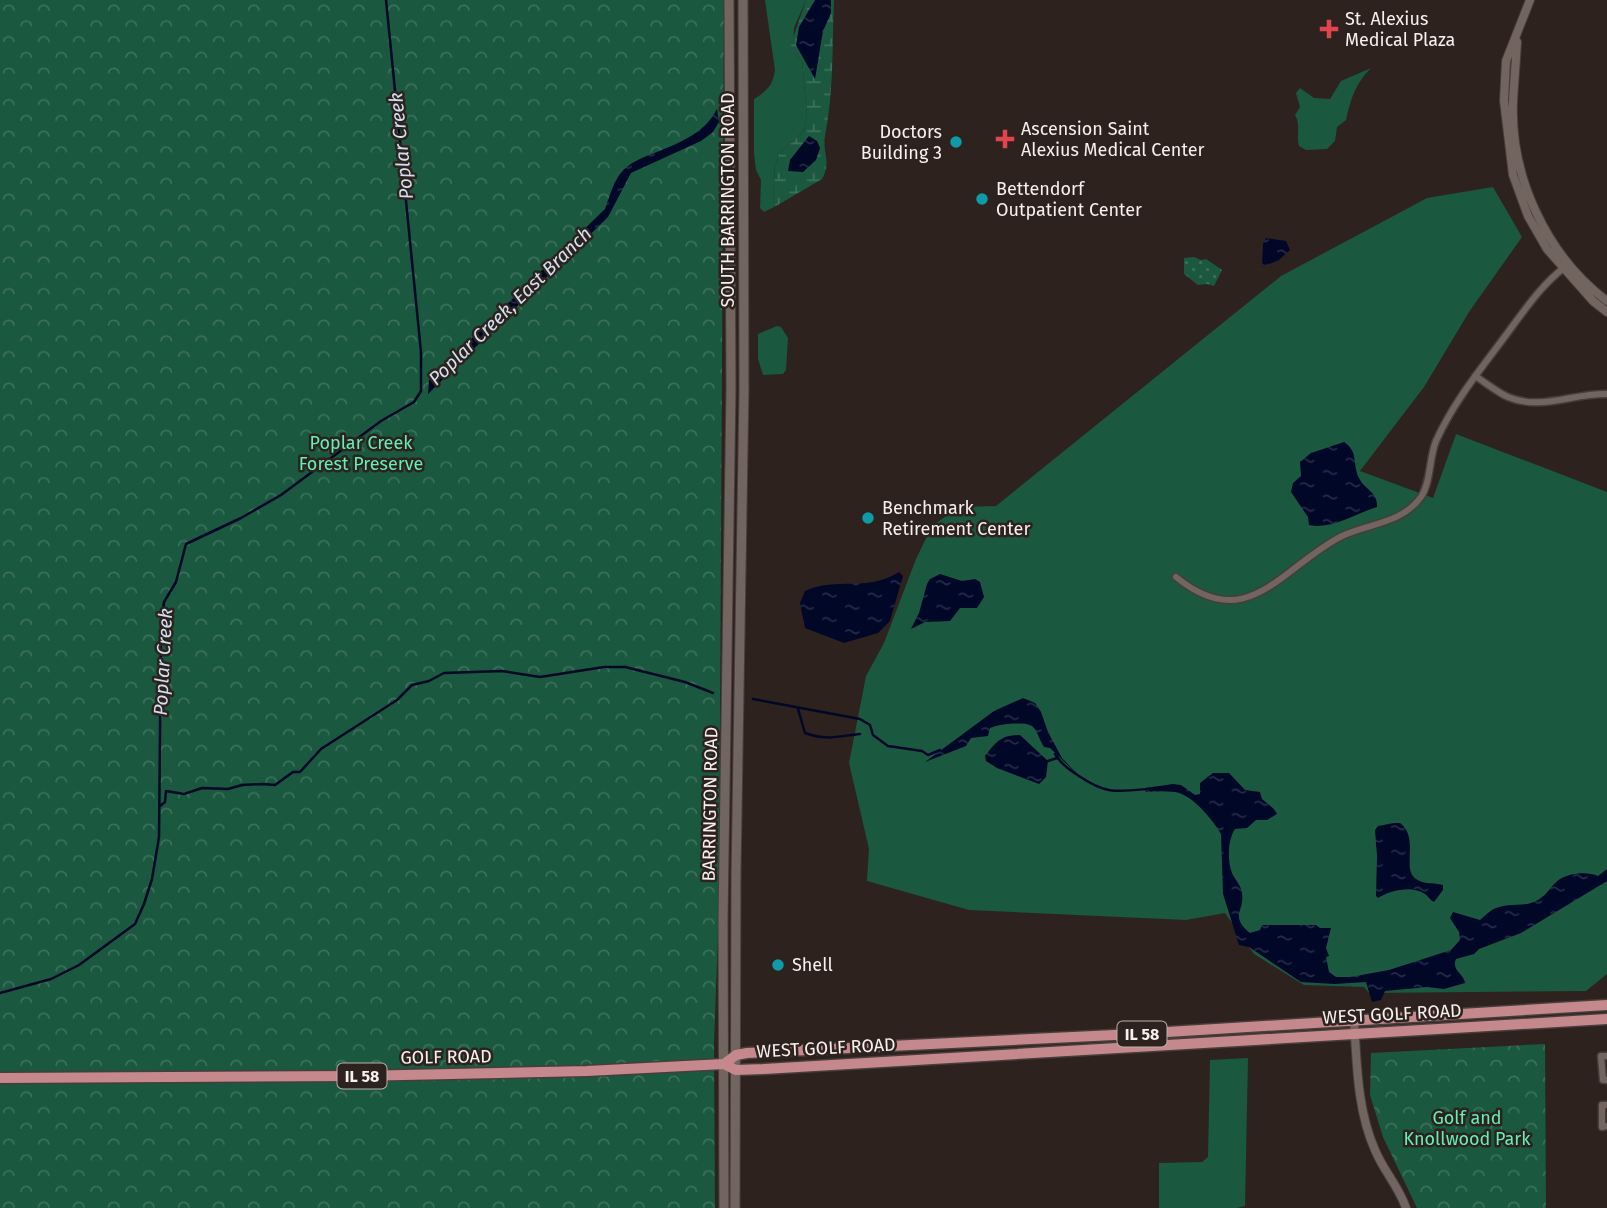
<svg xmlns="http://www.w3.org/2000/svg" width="1607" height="1208" font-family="'Fira Sans',sans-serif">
	<defs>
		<pattern id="wetland-marsh" width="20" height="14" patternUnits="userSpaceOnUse" patternTransform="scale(1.75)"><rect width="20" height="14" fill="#1a5840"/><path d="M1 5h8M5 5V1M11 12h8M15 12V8" fill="none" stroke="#3c705c"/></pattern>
		<pattern id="park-crowns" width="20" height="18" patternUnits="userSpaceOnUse" patternTransform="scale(1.75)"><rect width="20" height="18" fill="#1a5840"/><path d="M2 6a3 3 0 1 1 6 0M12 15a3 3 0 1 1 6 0" fill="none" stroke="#3c705c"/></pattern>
		<pattern id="garden-dots" width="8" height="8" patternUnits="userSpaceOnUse" patternTransform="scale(1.75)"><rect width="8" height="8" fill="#1a5840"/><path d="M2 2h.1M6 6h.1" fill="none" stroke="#3c705c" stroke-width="1.8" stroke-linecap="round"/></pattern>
		<pattern id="water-ripples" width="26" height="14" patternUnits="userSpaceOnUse" patternTransform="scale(1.75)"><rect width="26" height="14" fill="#000727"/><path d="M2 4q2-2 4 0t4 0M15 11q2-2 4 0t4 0" fill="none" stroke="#262b47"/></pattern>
	</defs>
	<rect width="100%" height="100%" fill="#2d221e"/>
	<path fill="#1a5840" d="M765,0H806L794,28L793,53L802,61L807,116L804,131L779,154L775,167L773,201L776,206L764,212L760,208L761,180L756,170L754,153V99C767,91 773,85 775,70Z
		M1371,68C1355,84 1351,99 1346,120L1337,127L1335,141L1327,149L1306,150L1299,146C1296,135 1301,125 1295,115L1300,107L1296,93L1300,88L1314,98L1330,99L1341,81Z
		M1493,187L1522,237L1469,312L1424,387L1360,471L1433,498L1456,434L1607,492V974L1586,991L1369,993L1364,987L1304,985L1254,954L1225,913L1186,920L969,910L867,881L869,849L849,763L866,676L884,643L916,559L932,526L959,507L996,506L1281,276L1427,198Z
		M777,326L781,327L788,338L786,370L783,374L763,375L758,359V334Z
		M1248,1058L1245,1206L1237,1208H1159V1163L1202,1162L1208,1157L1210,1060Z"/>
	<path fill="url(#wetland-marsh)" d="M806,0H834C832,45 834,92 825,136C822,153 832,162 822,179L776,206L773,201L775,167L779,154L804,131L807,116L802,61L793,53L791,44Z"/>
	<path fill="url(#park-crowns)" d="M0,0H724L719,907L714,1044L715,1208H0Z
		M1545,1044L1546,1208H1417L1383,1137L1370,1095L1371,1053Z"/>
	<path fill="url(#garden-dots)" d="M1194,257L1201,260L1206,259L1222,270L1214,286L1207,284L1198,285L1184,274V258Z"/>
	<path fill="url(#water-ripples)" d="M815,0H831V13L823,31L815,79L796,45L799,27Z
		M717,109L719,122L713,132L701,141L631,173L608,217L428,394L429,380L605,209C609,198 613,183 620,174C629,162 644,157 657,152C681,142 705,133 717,109Z
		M809,136L817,141L820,148L816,160L803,172L788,171L790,160Z
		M1266,238L1286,241L1290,250L1279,260L1262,267L1263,244Z
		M1344,442C1359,452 1352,464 1359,478C1365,490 1378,492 1377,507C1356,513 1332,530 1309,525L1308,517L1291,492L1293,483L1301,476L1300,462L1311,453Z
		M899,572L903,576L890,621L878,633L844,643L805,628L800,603L805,591C837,576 865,593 899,572Z
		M940,574L962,581L975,579L980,582L984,597L977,608H960L950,621L925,622L911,629L919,613L927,584L930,579Z
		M1023,698L1035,703L1041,712L1048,732L1062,758L1081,778L1050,748L1044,747C1040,741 1037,730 1032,726C1025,721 998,724 990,728L988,736L971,738L966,746L925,762L994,711Z
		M1020,735L1048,761L1046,777L1039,784L997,768L986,761L985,756C996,742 1001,735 1020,735Z
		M1213,773H1229L1245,790L1260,792L1262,799L1274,809L1277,814L1267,820H1256L1247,828L1235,829C1228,839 1227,860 1232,873C1235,880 1241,885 1242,893C1245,911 1229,916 1250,933L1260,930L1262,925H1316L1320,928H1331L1326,948L1329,956L1326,957L1329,972L1336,977H1350L1389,970L1451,950L1460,940L1459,932L1450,918L1453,912L1480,920C1484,917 1487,913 1492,910C1506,902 1522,908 1536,901C1547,896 1551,885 1560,879C1569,873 1588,871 1598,876L1607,869V881L1521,933L1479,949L1474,954L1456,959C1451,970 1464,974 1465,983L1444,989L1427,987L1385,991L1381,1000L1372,1002L1366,982L1335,984L1301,982L1249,947L1239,945L1223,894L1221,834C1212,819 1193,795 1175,792C1166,791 1156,791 1146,792L1145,788L1173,784L1181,785L1195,795L1200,794V783Z
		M1394,823H1400C1420,838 1401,869 1416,879C1424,885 1434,882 1443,885V890L1434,902C1430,900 1428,896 1425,894C1412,885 1391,890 1378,898L1376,896L1377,856L1375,830L1378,826Z"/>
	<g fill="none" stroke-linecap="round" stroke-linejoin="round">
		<path stroke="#000727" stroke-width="2.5" d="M753,699L860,719L870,725L873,735L888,746L922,751L928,755L940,750
			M798,709L805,733C826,741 839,736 860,734
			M1055,754C1061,764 1070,770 1079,776C1105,794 1116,792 1147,789
			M1048,761L1057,758
			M160,806L165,802L166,791L184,794L202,788L228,789L242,785L263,784L275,785L293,772H300L321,749L397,700L412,685L429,681L444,673L502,671L540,677L604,667H625L685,682L713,693
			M0,993L51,979L79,965L135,924L144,904L152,879L159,837L161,626L164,602L176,582L186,544L241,518L281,495L381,421L414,402L421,391V352L386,0"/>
		<g stroke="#473d3a" stroke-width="9">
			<path id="minor" d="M1475,376C1486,383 1497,392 1508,397C1541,411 1573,393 1607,394
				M1176,577C1248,636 1281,567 1342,536C1370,523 1401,524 1421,497C1431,482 1429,458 1436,441C1454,401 1481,369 1506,335C1524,311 1541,285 1565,267
				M1607,1056H1601L1603,1080H1607
				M1607,1105H1602V1127L1607,1126"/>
		</g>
		<g stroke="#473d3a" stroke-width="10">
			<path id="tertiary" d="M1530,0L1506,61L1504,101L1513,175L1528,216L1547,249L1593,301L1607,312
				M1517,42C1516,62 1514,82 1513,102C1510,177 1547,256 1607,301
				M1354,1021C1357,1063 1357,1110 1375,1150C1383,1170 1399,1187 1406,1208"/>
		</g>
		<g stroke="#473d3a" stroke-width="11">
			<path id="secondary" d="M724,1208L723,921L731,388L729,0
				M735,1208L736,874L744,389L743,0"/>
		</g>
		<g stroke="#473d3a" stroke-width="13">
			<path id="primary" d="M724,1064L736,1055L747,1053L1135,1034L1607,1005
				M724,1064L736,1070L764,1069L1607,1019
				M0,1078L357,1076L587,1071L724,1064"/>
		</g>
		<use href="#minor" stroke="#726560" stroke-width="6"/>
		<use href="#tertiary" stroke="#726560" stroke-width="8"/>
		<use href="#secondary" stroke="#726560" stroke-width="9"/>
		<use href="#primary" stroke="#c4888d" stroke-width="10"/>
	</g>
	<g fill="#e0444e" stroke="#2d221e" stroke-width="2.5">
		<path d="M1325.5 18.5h7v7h7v7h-7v7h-7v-7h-7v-7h7z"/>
		<path d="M1001.5 128.5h7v7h7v7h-7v7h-7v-7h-7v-7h7z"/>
	</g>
	<g fill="#0f9aa8" stroke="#2d221e" stroke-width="2.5">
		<circle cx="956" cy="142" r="7"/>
		<circle cx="982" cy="199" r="7"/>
		<circle cx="868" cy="518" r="7"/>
		<circle cx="778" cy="965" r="7"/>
	</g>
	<g text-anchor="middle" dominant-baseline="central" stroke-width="5" stroke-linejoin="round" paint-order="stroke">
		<g fill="#2d221e" stroke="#bbb2af" stroke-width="2">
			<rect x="1117.5" y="1021.5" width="49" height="25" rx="5"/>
			<rect x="337.5" y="1063.5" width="49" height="25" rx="5"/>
		</g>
		<g font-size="16" font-weight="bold" fill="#f8f0ed">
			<text x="1142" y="1034">IL 58</text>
			<text x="362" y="1076">IL 58</text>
		</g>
		<g font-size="18" fill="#f8f0ed" stroke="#2d221e" text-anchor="start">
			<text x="1345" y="19">St. Alexius<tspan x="1345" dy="21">Medical Plaza</tspan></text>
			<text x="1021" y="129">Ascension Saint<tspan x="1021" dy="21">Alexius Medical Center</tspan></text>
			<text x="942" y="132" text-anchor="end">Doctors<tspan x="942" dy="21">Building 3</tspan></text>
			<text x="996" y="189">Bettendorf<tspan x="996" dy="21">Outpatient Center</tspan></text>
			<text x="882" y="508">Benchmark<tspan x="882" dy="21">Retirement Center</tspan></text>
			<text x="792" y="965">Shell</text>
		</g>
		<g font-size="18" fill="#f8f0ed" stroke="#2d221e">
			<text transform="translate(728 200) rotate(-90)">SOUTH BARRINGTON ROAD</text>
			<text transform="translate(710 804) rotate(-89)">BARRINGTON ROAD</text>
			<text transform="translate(1392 1014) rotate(-3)">WEST GOLF ROAD</text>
			<text transform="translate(826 1048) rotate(-3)">WEST GOLF ROAD</text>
			<text transform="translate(446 1057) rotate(-1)">GOLF ROAD</text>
		</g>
		<g font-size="18" fill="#61f0b6" stroke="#2d221e">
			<text x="361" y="443">Poplar Creek<tspan x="361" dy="21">Forest Preserve</tspan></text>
			<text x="1467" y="1118">Golf and<tspan x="1467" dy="21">Knollwood Park</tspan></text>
		</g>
		<g font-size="19" font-style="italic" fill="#d1e0f2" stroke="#2d221e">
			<text transform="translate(401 146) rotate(-96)">Poplar Creek</text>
			<text transform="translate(510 306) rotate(-44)">Poplar Creek, East Branch</text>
			<text transform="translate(163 662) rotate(-87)">Poplar Creek</text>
		</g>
	</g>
</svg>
